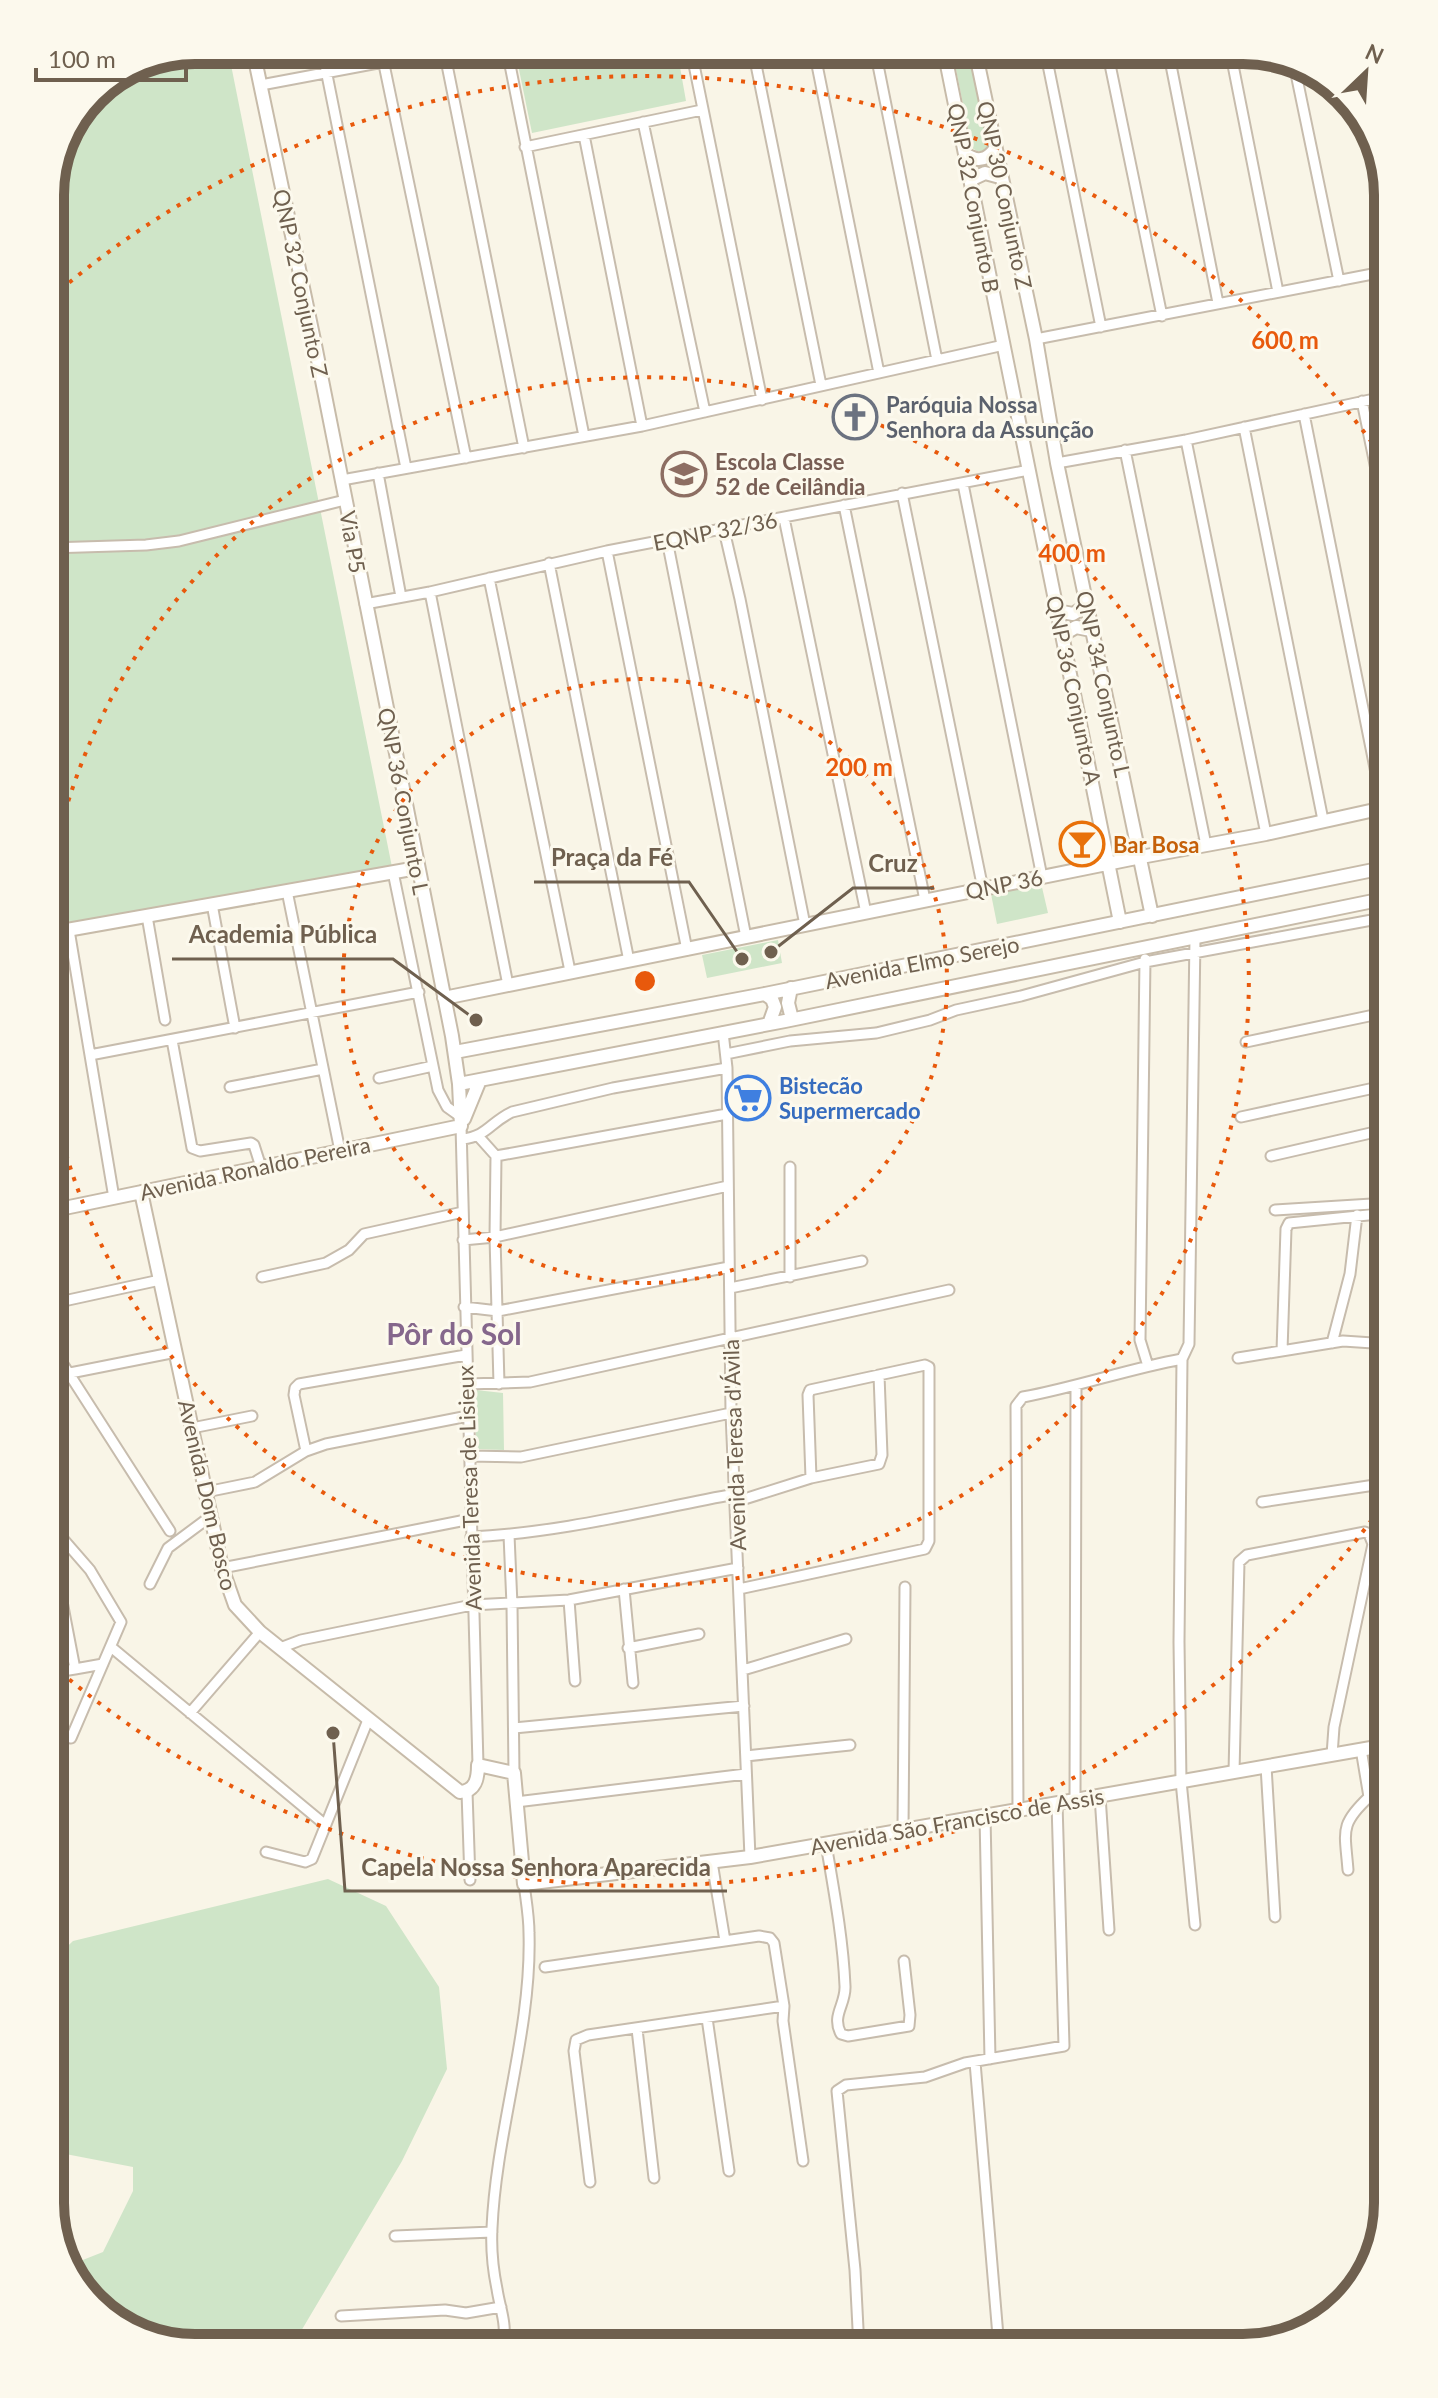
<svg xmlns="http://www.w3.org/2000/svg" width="1438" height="2398" font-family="Lato,sans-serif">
	<rect width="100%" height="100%" fill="#f9f5e7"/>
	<path fill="#cfe5c8" d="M195,50H228L393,872L287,891L50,939V186L93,92L140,61Z
		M515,50H677L686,101L532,133Z
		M952,50H971L989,144L984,151H977L972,148Z
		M1041,883L1048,913L997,924L991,894Z
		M778,940L782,963L707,978L702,955Z
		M476,1390L503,1393L504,1450L476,1449Z
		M328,1879L386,1906L439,1987L447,2069L402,2161L291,2348H186L115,2324L65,2267L103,2252L133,2191V2167L50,2151V1963L73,1941Z"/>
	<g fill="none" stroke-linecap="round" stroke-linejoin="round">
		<g stroke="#c7bcad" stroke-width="13">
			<path id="street" d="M322,50L406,468
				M381,50L466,458
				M444,50L524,448
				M507,50L584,436
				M691,50L762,400
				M753,50L821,385
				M814,50L879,373
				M875,50L937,360
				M1045,50L1101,327
				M1107,50L1162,316
				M1168,50L1218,303
				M1230,50L1278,292
				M1294,64L1339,281
				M261,85L447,50
				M643,122L705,412
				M1369,127L1388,217
				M584,135L642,426
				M525,147L702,110
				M1036,339L1388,271
				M1362,401L1388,528
				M1304,414L1383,808
				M1244,427L1323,820
				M1186,440L1266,834
				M1125,450L1206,845
				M1057,463L1186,440L1388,396
				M378,473L401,597
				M342,480L642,426L1004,345
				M963,484L1042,877
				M902,493L983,889
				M844,505L925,900
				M784,518L866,913
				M724,530L740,599L805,925
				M667,540L746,937
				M50,548L146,545L179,541L345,500
				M607,551L687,950
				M549,563L629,961
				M489,578L570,971
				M430,592L508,985
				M365,604L430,592L607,551L1029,470
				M393,872L438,1090L447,1107L461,1117
				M287,891L340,1151
				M212,904L235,1028
				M147,916L165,1020
				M69,930L114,1198
				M1195,938L1189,1344L1182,1359L1179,1642L1181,1781L1195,1925
				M1145,959L1140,1340L1148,1366
				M723,1032L727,1068L731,1413L750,1857
				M172,1040L192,1148L200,1151L251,1143L254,1145L261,1167
				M1246,1042L1388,1012
				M726,1054L790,1041L876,1033L930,1020L956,1010L1021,996L1145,962L1388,917
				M90,1055L419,992
				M379,1078L433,1066
				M230,1087L323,1069
				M1241,1117L1388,1085
				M461,1126L478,1765
				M479,1137L496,1156L495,1237L499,1384
				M462,1139C488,1136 489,1123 512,1112L613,1088L727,1068
				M496,1156L727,1114
				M1271,1156L1388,1129
				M1275,1210L1388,1203
				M463,1240L495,1237L728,1186
				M262,1277L326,1263L349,1250L364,1234L463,1212
				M790,1277V1167
				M730,1288L862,1261
				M50,1304L160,1280
				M464,1307L498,1311L729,1267
				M1332,1343L1350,1274L1357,1215
				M50,1344L170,1531
				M1282,1351L1286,1229L1289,1223L1388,1213
				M1238,1358L1343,1341L1388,1344
				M50,1377L176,1352
				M467,1384L530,1382L949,1290
				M192,1428L252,1416
				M306,1451L294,1395L295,1388L299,1384L466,1355
				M469,1456L521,1457L731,1413
				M206,1492L255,1482L306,1451L326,1444L468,1416
				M735,1502L811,1478L879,1464L882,1455L879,1375
				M1262,1502L1388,1483
				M50,1524L90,1570L121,1622L71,1738
				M509,1535L512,1605L514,1773
				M471,1537C560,1533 648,1510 735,1494
				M50,1539L75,1669L103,1664
				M222,1568L471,1519
				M150,1584L168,1548L211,1516
				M624,1589L633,1683
				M739,1589L925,1549L929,1541V1367L925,1365L810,1390L808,1395L811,1478
				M569,1600L575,1681
				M111,1647L323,1823
				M280,1648L301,1640L472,1605L569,1600L738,1568
				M628,1648L699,1634
				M743,1670L846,1639
				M50,1673L75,1669
				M190,1713L260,1632
				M514,1728L744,1706
				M746,1756L850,1745
				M1266,1766L1275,1917
				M1234,1772L1239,1562L1247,1555L1365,1532L1369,1534L1373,1544L1334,1727L1332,1755
				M467,1792L470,1880
				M1100,1796L1109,1930
				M1369,1797L1388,1793
				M1075,1800L1076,1387
				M516,1802L746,1774
				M1018,1810L1016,1406L1023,1397C1077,1387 1128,1369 1182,1359
				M985,1816L990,2059
				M903,1830L905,1587
				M826,1844C834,1891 843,1939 845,1986C846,2005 831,2015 841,2034L848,2036L909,2026L910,2015L904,1961
				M266,1852L305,1862L312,1859L368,1720
				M712,1862L725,1941
				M1348,1870C1345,1831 1339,1825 1369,1797L1361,1749
				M545,1967L759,1936L770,1938L774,1943L784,2006L783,2021L803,2161
				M707,2018L729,2171
				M637,2029L654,2178
				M975,2062L999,2348
				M590,2182L574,2051L576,2040L588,2035L784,2006
				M395,2236L492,2232
				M341,2316L445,2310L466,2313L501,2307
				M501,2348C509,2327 500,2310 497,2289C493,2270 491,2247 492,2228C496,2131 532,2030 529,1933C529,1916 526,1900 524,1884
				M859,2348L855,2270L837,2091L846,2085L925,2077L965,2063L1064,2046L1057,1803"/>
		</g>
		<g stroke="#c7bba9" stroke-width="16">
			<path id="secondary" d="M253,50L315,345L452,1036L459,1084L461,1126
				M944,50L1120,922
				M975,50L1036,339L1057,463L1152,916
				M965,154C977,162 986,161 995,149
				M970,180L985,173L1000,177
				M1057,611L1073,614L1086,606
				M1062,635L1076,627L1091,630
				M50,933L417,868
				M791,988L788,1003L792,1019
				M765,994L772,999L775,1007L769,1024
				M444,998L1141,857L1266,834L1388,807
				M455,1052L765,994L1388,867
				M459,1084L785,1021L1388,898
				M464,1119L480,1080
				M141,1192L222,1568L235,1605L260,1632L460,1792C476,1791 478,1778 478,1765L514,1773L524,1884L750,1857L1388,1745
				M50,1211L461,1126"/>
		</g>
		<use href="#street" stroke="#fff" stroke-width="9"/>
		<use href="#secondary" stroke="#fff" stroke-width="12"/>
	</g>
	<g fill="none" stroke="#e8590c" stroke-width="4" stroke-dasharray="4 8">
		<circle cx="645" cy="981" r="302"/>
		<path d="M51 871A604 604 0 1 1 50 1086"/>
		<path d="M1386 1500A905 905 0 0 1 51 1664M51 298A905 905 0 0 1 1386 462"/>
	</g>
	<defs>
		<g id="church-ring" transform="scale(2.3)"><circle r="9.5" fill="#fcf9ed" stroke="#6b7280" stroke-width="1.5"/><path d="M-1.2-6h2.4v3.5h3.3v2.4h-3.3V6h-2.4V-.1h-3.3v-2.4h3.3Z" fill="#6b7280"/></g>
		<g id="school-ring" transform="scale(2.3)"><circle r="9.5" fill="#fcf9ed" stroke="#8d6e63" stroke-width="1.5"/><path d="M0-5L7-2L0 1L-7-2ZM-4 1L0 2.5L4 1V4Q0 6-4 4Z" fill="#8d6e63"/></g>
		<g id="bar-ring" transform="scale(2.3)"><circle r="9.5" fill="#fcf9ed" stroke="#e8710a" stroke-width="1.5"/><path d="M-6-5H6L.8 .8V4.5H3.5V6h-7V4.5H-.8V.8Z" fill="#e8710a"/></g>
		<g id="supermarket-ring" transform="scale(2.3)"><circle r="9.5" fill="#fcf9ed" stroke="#3f7fe0" stroke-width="1.5"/><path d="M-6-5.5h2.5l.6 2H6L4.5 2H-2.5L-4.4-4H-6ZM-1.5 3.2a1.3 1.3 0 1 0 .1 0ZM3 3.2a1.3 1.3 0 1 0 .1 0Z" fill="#3f7fe0"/></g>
	</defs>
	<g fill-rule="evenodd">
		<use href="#church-ring" x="855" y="417"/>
		<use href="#school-ring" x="684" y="474"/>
		<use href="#bar-ring" x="1082" y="844"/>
		<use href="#supermarket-ring" x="748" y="1098"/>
	</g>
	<g text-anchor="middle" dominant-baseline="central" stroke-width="6" stroke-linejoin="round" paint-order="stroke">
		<g font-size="22" fill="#6f604f" stroke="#fcf9ed">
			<text transform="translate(1005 195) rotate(78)">QNP 30 Conjunto Z</text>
			<text transform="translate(974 198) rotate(79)">QNP 32 Conjunto B</text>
			<text transform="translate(301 283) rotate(78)">QNP 32 Conjunto Z</text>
			<text transform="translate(715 531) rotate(-11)">EQNP 32/36</text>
			<text transform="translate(353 542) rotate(80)">Via P5</text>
			<text transform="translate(1104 684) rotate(78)">QNP 34 Conjunto L</text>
			<text transform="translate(1074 690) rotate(78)">QNP 36 Conjunto A</text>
			<text transform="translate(404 801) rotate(79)">QNP 36 Conjunto L</text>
			<text transform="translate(1004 884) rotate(-11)">QNP 36</text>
			<text transform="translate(922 962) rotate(-11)">Avenida Elmo Serejo</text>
			<text transform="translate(255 1168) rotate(-12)">Avenida Ronaldo Pereira</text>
			<text transform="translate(734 1445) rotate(-92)">Avenida Teresa d'Ávila</text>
			<text transform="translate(469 1488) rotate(-92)">Avenida Teresa de Lisieux</text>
			<text transform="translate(208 1495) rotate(77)">Avenida Dom Bosco</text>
			<text transform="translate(957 1821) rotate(-10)">Avenida São Francisco de Assis</text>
		</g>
		<g font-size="22" font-weight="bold" fill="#5b616d" stroke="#fcf9ed" text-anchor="start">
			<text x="886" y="404">Paróquia Nossa<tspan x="886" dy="25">Senhora da Assunção</tspan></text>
		</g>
		<g font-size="22" font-weight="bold" fill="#785e54" stroke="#fcf9ed" text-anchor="start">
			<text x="715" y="461">Escola Classe<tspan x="715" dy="25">52 de Ceilândia</tspan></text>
		</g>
		<g font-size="22" font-weight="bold" fill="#c56008" stroke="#fcf9ed" text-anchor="start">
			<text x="1113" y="844">Bar Bosa</text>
		</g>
		<g font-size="22" font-weight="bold" fill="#366cbe" stroke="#fcf9ed" text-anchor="start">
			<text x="779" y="1085">Bistecão<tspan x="779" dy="25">Supermercado</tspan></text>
		</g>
		<g font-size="30" font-weight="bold" fill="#85678c" stroke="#fcf9ed">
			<text x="454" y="1333">Pôr do Sol</text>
		</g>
	</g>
	<path d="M0 0H1438V2398H0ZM195 64H1243A131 131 0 0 1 1374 195V2203A131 131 0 0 1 1243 2334H195A131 131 0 0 1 64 2203V195A131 131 0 0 1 195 64Z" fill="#fcf9ed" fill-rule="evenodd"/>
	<path fill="none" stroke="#6f604f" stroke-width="10" d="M195 64H1243A131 131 0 0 1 1374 195V2203A131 131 0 0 1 1243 2334H195A131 131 0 0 1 64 2203V195A131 131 0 0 1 195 64Z"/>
	<circle cx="645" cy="981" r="12" fill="#e8590c" stroke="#fcf9ed" stroke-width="4"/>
	<g font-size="24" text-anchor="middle" font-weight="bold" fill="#e8590c" stroke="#fcf9ed" stroke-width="6" stroke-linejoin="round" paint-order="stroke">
		<text x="1285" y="349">600 m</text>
		<text x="1072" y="562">400 m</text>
		<text x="859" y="776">200 m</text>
	</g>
	<path fill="none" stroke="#6f604f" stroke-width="3" d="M742 959L689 882H534M771 952L853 888H934M476 1020L393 959H172M333 1733L345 1891H727"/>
	<g fill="#6f604f" stroke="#fcf9ed" stroke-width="3">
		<circle cx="742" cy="959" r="8"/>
		<circle cx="771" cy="952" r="8"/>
		<circle cx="476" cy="1020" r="8"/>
		<circle cx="333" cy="1733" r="8"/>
	</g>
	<g font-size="24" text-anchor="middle" font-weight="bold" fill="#6f604f" stroke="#fcf9ed" stroke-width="6" stroke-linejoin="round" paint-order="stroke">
		<text x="612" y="866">Praça da Fé</text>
		<text x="893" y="872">Cruz</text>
		<text x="283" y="943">Academia Pública</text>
		<text x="536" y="1876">Capela Nossa Senhora Aparecida</text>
	</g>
	<g transform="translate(1366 72) rotate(25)" stroke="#fcf9ed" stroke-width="6" paint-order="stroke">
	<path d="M0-6L14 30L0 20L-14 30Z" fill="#6f604f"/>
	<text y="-12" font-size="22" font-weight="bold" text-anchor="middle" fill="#6f604f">N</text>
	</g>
	<path d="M36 68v12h150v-12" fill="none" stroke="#6f604f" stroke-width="4"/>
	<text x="48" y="68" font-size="24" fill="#6f604f" stroke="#fcf9ed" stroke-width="6" paint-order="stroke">100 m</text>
</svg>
